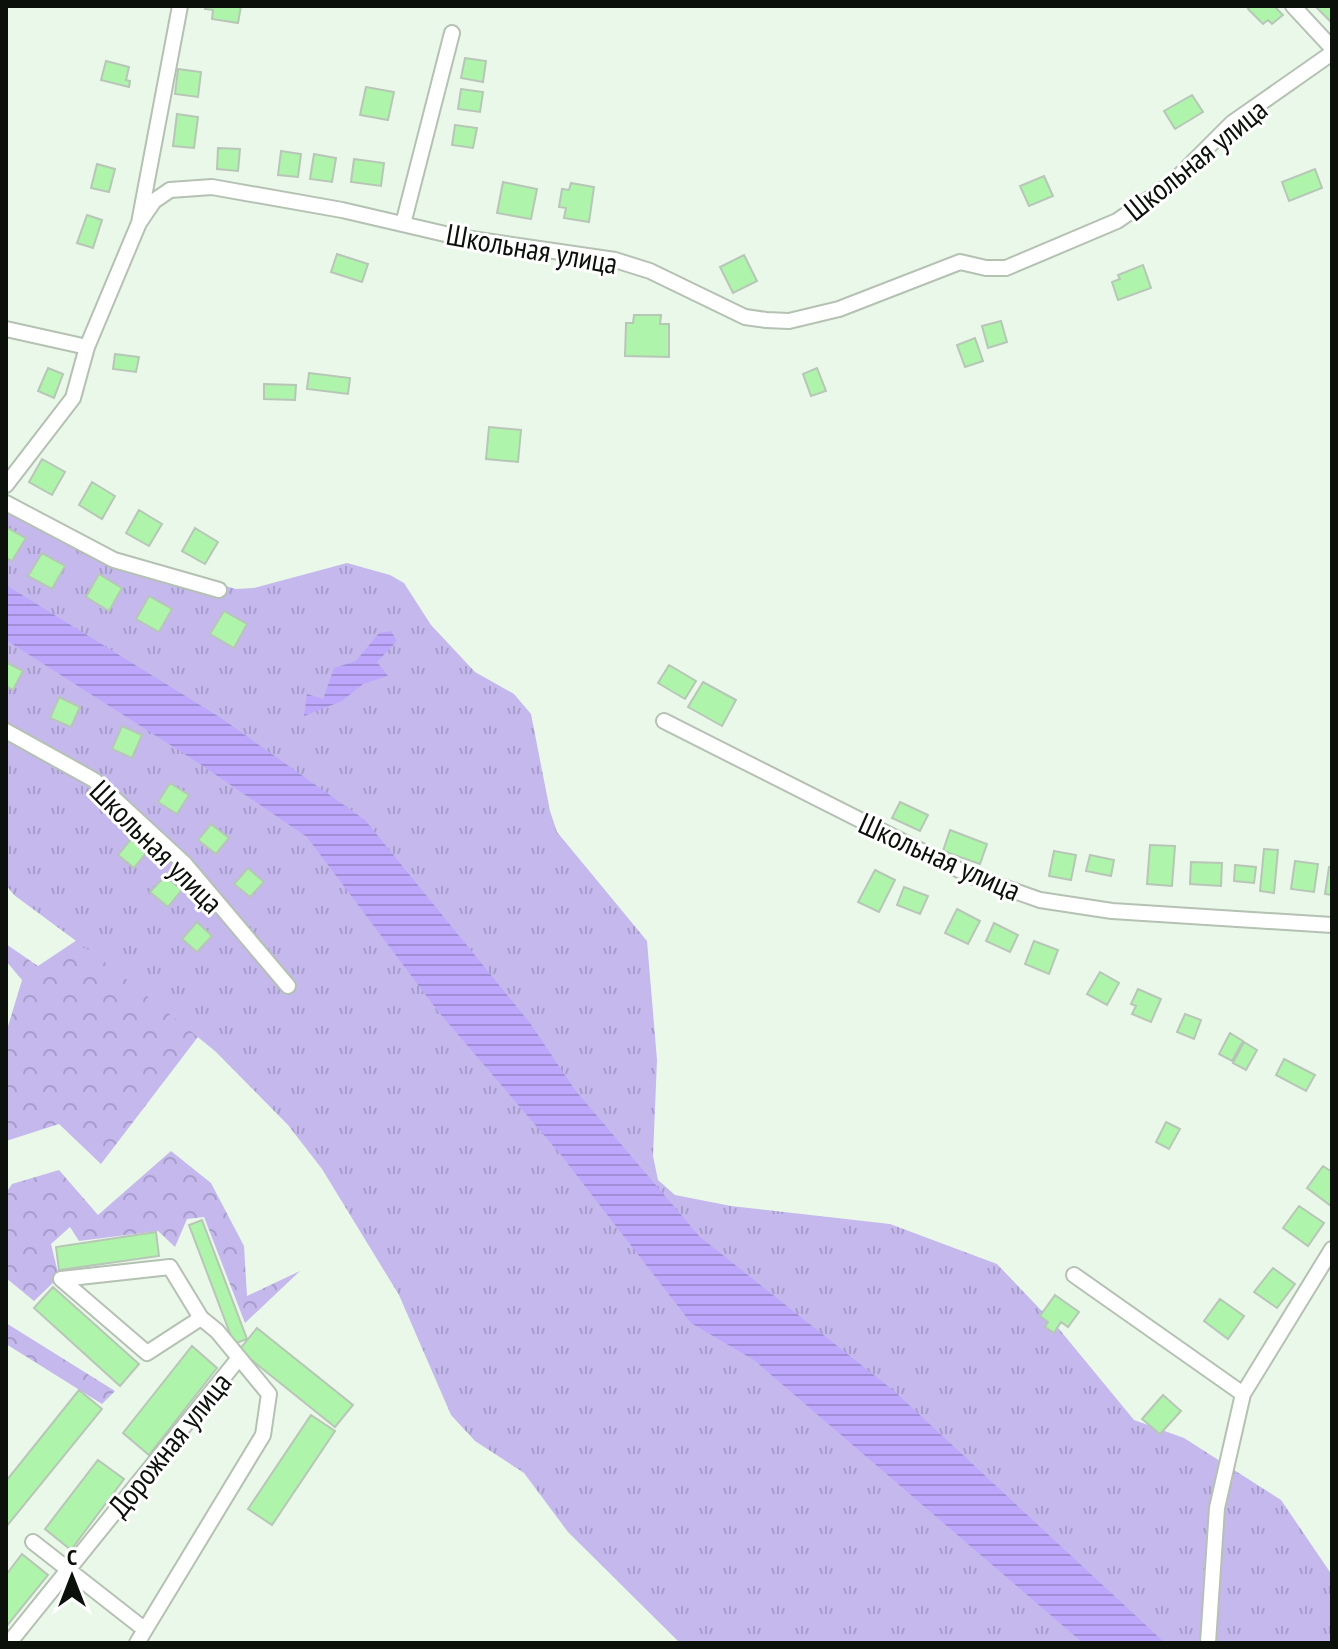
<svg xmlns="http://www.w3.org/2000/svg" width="1338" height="1649" font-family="'PT Sans Narrow',sans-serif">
	<defs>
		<pattern id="forest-crowns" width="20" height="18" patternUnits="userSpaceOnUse" patternTransform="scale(2)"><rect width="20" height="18" fill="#c4b8ed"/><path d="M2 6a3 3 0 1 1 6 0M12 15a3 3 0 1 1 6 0" fill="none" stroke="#a79dca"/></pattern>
		<pattern id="park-tufts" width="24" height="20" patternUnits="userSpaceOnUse" patternTransform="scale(2)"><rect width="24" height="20" fill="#c4b8ed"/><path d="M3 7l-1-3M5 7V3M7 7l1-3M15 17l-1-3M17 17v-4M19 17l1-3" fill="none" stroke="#a79dca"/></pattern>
		<pattern id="water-rules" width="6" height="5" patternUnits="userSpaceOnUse" patternTransform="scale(2)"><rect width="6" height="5" fill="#bca7fc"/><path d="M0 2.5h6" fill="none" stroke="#a08fd7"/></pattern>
	</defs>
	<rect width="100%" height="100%" fill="#eaf8e9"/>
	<path fill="url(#forest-crowns)" d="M95,928L204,1029L101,1164L59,1124L6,1141V1033L22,980L6,961V944L38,966Z
		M171,1151L211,1183L244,1246L247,1296L300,1271L245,1323L204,1217L187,1219L175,1247L158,1231L79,1241L70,1227L51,1244L59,1277L34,1301L6,1278V1193L12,1184L59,1170L98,1215Z
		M6,1323L115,1391L102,1404L6,1344Z"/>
	<path fill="url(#park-tufts)" d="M6,509L151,565L236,589L254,588L347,563L390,575L404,583L431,625L475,672L514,694L531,714L550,811L557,832L647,941L657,1060L653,1156L658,1180L675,1195L731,1206L890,1224L997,1264L1059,1329L1134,1420L1184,1438L1281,1500L1332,1575V1643H680L568,1532L524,1473L475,1441L451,1415L399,1295L322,1169L288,1125L215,1051L110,966L14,895L6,885Z"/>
	<path fill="url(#water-rules)" d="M6,585L221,718L365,820L530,1023L575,1090L700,1237L894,1391L1165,1643H1083L754,1360L691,1323L561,1155L437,1010L307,837L197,762L6,640Z
		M391,631L397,641L377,662L388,676L363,684L342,701L304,716L307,694L323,699L334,668L356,661L379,633Z"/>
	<path fill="#aef4ab" stroke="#b8c6b8" stroke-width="2" d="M206,6H241L238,23L212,19L213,10L205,9Z
		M1251,6H1274L1283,15L1272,24L1268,20L1263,24L1248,9Z
		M1315,6H1332V21L1331,22Z
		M465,58L486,61L483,82L461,78Z
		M106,61L129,67L126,80L130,81L129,87L101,80Z
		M178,69L201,72L198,97L175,94Z
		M366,87L394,92L388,120L360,115Z
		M461,89L483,92L480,112L458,109Z
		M1192,95L1203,112L1175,129L1164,111Z
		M177,114L198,117L194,148L173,146Z
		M455,125L477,128L473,148L452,145Z
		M218,148L240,149L238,171L217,169Z
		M281,151L301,154L298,177L278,175Z
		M314,154L336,158L332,182L310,179Z
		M354,159L384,163L381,186L351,182Z
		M97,164L115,169L109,192L91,188Z
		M1315,169L1322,188L1289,201L1282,182Z
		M1044,176L1053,196L1029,206L1020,186Z
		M503,182L537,189L531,219L497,213Z
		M571,183L594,187L589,222L564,218L566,208L559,207L562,189L569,190Z
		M87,215L102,220L93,248L77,243Z
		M337,254L368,264L362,282L331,272Z
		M744,255L757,281L733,293L720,267Z
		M1143,265L1151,288L1118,300L1112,282L1120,279L1118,275Z
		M634,315H661L660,324H669V357L625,356L626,323H633Z
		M1001,321L1007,342L988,348L982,326Z
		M975,338L983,361L965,367L957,345Z
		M115,354L139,357L136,372L113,369Z
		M48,368L63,374L54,398L38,391Z
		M817,368L826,391L811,396L803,374Z
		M309,373L350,378L348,394L307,389Z
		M264,384L296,385L295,400L264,399Z
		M489,427L521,430L518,462L486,459Z
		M42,459L65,472L52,495L29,482Z
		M92,482L115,496L102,519L79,505Z
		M139,510L162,524L149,546L126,533Z
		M6,527L26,538L12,561L6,558Z
		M195,528L218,542L205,564L182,551Z
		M42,553L65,566L52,589L28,576Z
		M99,574L122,588L109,611L86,597Z
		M149,596L172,609L159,632L136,619Z
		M224,611L247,624L234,648L210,634Z
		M6,662L23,671L13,690L6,686Z
		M669,665L696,681L685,699L658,683Z
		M703,682L736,700L722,726L688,707Z
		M59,697L80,707L71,727L50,718Z
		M122,726L142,735L132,758L112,749Z
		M170,783L189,795L177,814L158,802Z
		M900,802L928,815L920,831L892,818Z
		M211,824L229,838L216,854L198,840Z
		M950,830L987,844L980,864L943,851Z
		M131,839L147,852L134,868L118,855Z
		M1150,845L1175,846L1172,886L1147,884Z
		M1264,849L1278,850L1274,893L1260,891Z
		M1054,851L1076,855L1071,880L1049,876Z
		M1090,855L1114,860L1111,876L1086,871Z
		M1295,861L1318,864L1314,892L1291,889Z
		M1191,862L1222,863L1221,886L1190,884Z
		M1235,865L1256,867L1254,883L1234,881Z
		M1329,867H1332V895L1325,894Z
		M248,868L264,882L250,897L234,884Z
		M875,870L895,880L879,912L858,902Z
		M165,876L182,890L168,907L150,892Z
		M904,887L928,896L920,914L897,905Z
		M957,909L980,921L968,944L945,933Z
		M197,922L212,936L197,952L182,939Z
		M994,923L1018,935L1010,952L986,941Z
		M1034,941L1058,950L1049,974L1025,964Z
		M1100,972L1119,983L1107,1005L1087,994Z
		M1138,989L1161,999L1151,1022L1132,1014L1136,1006L1131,1004Z
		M1185,1014L1201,1020L1194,1039L1177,1032Z
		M1230,1033L1243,1041L1232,1061L1219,1054Z
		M1244,1042L1257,1050L1246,1070L1233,1063Z
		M1284,1059L1315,1075L1306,1091L1276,1075Z
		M1166,1122L1180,1129L1169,1149L1156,1142Z
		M1323,1166L1332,1172L1331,1206L1307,1188Z
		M1299,1206L1324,1223L1308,1246L1283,1228Z
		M202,1220L247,1339L234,1344L189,1225Z
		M156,1232L159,1256L59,1270L56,1247Z
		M1273,1268L1295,1284L1277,1308L1254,1292Z
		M53,1287L139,1364L120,1386L34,1308Z
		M1055,1295L1079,1312L1068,1327L1061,1322L1054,1333L1045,1327L1048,1322L1040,1316Z
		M1220,1299L1244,1316L1228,1339L1204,1321Z
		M257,1328L353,1405L335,1427L239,1350Z
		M192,1346L217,1368L149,1455L123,1433Z
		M79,1390L102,1409L6,1527V1481Z
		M1163,1395L1181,1411L1160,1434L1142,1419Z
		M311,1415L335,1431L272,1525L248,1509Z
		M98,1460L124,1479L71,1550L45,1529Z
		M22,1554L48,1575L6,1627V1575Z"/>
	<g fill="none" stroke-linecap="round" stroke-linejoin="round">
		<g stroke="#b4c1b3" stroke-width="18">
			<path id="street" d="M1293,6L1332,48
				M139,223L154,201L170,190L212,187L342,210L458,237L615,260L650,271L745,317L766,320L789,321L839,309L960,262L986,268H1006L1117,221L1171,184L1232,123L1332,53
				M403,224L452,33
				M6,329L87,347
				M6,485L73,398L87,347L139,223L180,6
				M6,503L114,560L219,590
				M664,721L969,875L1040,900L1112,911L1332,925
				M6,731L94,780L185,864L288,986
				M1074,1275L1243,1394
				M33,1542L144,1629
				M9,1643L239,1358
				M137,1643L263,1435L269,1394L217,1331L201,1318L170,1267L61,1279L147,1353L201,1318
				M1208,1643L1217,1508L1243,1394L1332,1249"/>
		</g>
		<use href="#street" stroke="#fff" stroke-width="14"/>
	</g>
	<g text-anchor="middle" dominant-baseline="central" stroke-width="6" stroke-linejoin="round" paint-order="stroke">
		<g font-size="30" fill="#0c100b" stroke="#fff">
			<text transform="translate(1195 159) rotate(-39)">Школьная улица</text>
			<text transform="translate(532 248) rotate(10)">Школьная улица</text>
			<text transform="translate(157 846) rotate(45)">Школьная улица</text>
			<text transform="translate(940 856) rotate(24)">Школьная улица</text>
			<text transform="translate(169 1444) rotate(-51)">Дорожная улица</text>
		</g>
	</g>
	<rect width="1338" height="1649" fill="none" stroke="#0c100b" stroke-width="16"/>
	<g transform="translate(72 1577)" stroke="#ffffff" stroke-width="6" paint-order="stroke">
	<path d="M0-6L14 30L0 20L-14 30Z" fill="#0c100b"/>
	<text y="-12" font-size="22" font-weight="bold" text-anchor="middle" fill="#0c100b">С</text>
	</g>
</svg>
